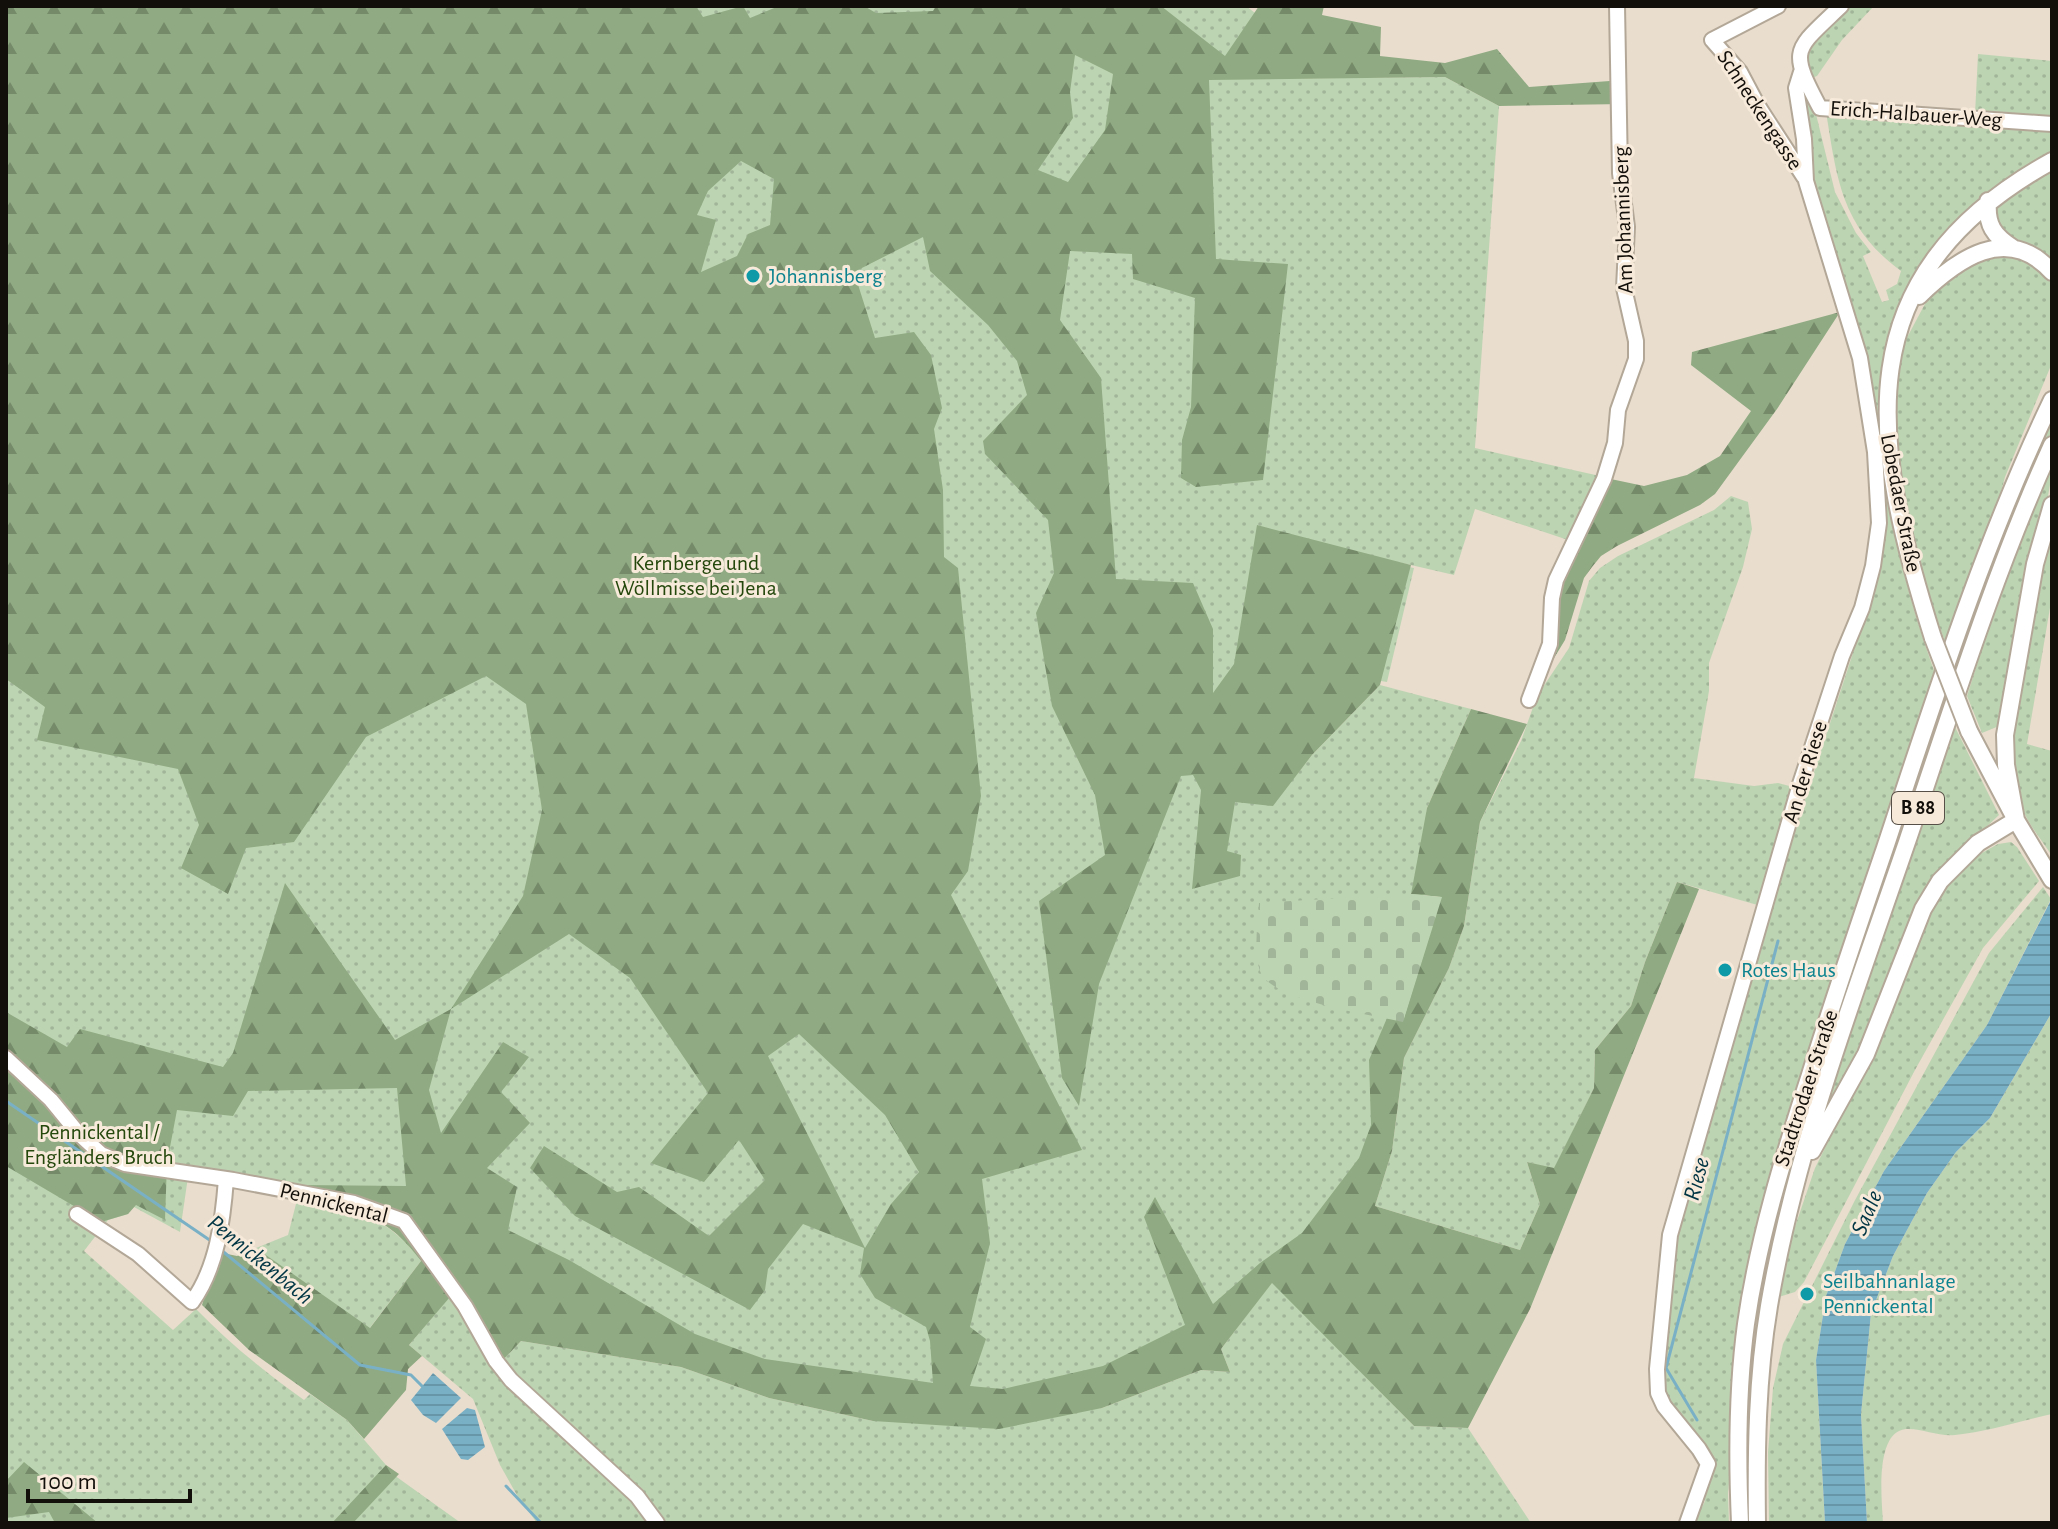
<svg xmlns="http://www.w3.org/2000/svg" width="2058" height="1529" font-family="'Alegreya Sans',sans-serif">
	<defs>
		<pattern id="green-dots" width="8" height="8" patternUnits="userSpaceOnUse" patternTransform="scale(2)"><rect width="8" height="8" fill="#bdd4b2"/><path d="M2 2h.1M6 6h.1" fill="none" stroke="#a1b598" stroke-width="1.8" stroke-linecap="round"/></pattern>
		<pattern id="forest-firs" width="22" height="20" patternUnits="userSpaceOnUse" patternTransform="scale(2)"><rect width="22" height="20" fill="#90ab83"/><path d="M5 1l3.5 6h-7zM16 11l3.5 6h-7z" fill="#748a69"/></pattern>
		<pattern id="cemetery-stones" width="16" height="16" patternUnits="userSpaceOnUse" patternTransform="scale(2)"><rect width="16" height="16" fill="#bdd4b2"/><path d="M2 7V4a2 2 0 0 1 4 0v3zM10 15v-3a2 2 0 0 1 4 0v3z" fill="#a1b598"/></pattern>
		<pattern id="water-rules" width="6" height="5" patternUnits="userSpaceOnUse" patternTransform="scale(2)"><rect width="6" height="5" fill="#7ab0c6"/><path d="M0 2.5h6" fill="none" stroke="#6896a9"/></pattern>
	</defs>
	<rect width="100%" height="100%" fill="#e9ddcd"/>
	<path fill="url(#green-dots)" d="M6,6H1246L1281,33L1256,79L1445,77L1499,106L1475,448L1600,476L1571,541L1475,509L1454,575L1398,562V565L1414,568L1387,682L1280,665L1293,779L1312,755L1380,685L1471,709L1427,808L1419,1005L1383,1116L1334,1223L1097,1390L968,1418L718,1362L421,1208L168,1163L188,1177L180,1232L134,1207L128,1214L108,1220L84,1251L173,1330L196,1309C229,1343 266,1373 304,1400L310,1394L347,1420L386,1465L384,1468L387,1470L461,1523H6Z
		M1844,6H1874L1842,40L1817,76L1812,78L1802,53Z
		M1978,54L2052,61V121L1975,114Z
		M1802,86L1815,110L1835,192L1856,233L1871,252L1863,256L1882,302L1889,300L1886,290L1897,284L1901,271C1841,227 1837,179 1826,112L2052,128V154C1930,212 1872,312 1881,446L1878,447L1815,184Z
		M2052,168V265L2014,244L1990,215L1991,211Z
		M1987,255C2015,256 2033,257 2052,281V363L2005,477L1994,518L1947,647L1918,568L1896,463L1894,385L1903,345L1926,302L1941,284Z
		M2052,415V430L2030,479L1775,1238L1770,1243L1771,1228L1783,1182C1867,924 1945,665 2052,415Z
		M1881,458C1891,532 1911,607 1936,676L1779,1151L1732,1453L1728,1493L1729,1523H1692L1695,1511L1701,1509L1705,1501L1701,1494L1709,1472L1667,1404L1660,1375L1673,1232L1769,910L1867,610Z
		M2052,461C2052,497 2037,533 2028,568C2015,620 2006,673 1999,726L1982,733L1967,696L1997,601Z
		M1731,496L1748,502L1752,529L1743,567L1709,663V691L1694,778L1754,786L1778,783L1797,788L1761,906L1677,882L1645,962L1631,1006L1595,1050L1594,1088L1554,1169L1527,1162L1540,1204L1520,1250L1375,1206L1392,1151L1404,1058L1449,968L1464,926L1480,822L1521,741L1537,696L1569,648L1589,581L1600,568L1618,556L1714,510Z
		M2052,530V596L2027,744L2052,751V856C2043,841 2028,825 2023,809C1998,731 2035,609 2052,530Z
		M1954,725L1999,815L1939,872L1866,1039L1818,1131Z
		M2011,842L2017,847L2039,881L1983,948L1915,1070L1804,1282L1795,1292L1776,1298L1785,1256L1815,1168L1859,1080L1939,890L1969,860L1998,844Z
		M2043,887L2051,899L1987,1025L1884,1171L1845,1244L1826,1296L1816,1360L1825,1523H1769L1768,1452L1773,1388L1783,1344L1854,1202L1989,953Z
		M2052,1012V1414C2020,1421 1987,1432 1955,1435C1939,1437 1922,1428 1906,1429C1874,1432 1882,1501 1883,1523H1867L1861,1414L1871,1313L1893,1256L1927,1193L1956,1152L1990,1118Z
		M297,1200C352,1210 386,1213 421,1261L369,1329L256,1248L288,1235Z
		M1272,1282L1414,1426L1468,1428L1531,1523H537L518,1497L500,1465L473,1399L409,1345L456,1289L501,1362L521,1341L681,1367L769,1398L873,1421L1102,1408L1201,1370L1230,1372L1221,1349Z"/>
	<path fill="url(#forest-firs)" fill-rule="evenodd" d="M6,6H696L703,17L743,6L750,18L779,6H864L876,13L933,11L936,6H1161L1225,56L1259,6H1324L1322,15L1381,27L1380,56L1445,63L1497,49L1529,87L1623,80L1625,104L1499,106L1445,77L1209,80L1216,259L1288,264L1263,480L1196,487L1181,478L1182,440L1191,407L1195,298L1133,279L1132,254L1070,251L1060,320L1101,378L1116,579L1193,583L1213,629V693L1234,664L1257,525L1411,565L1380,685L1312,755L1273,806L1235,802L1227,851L1241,855L1240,876L1192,889L1201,790L1193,775L1181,776L1099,984L1079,1106L1062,1078L1039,901L1105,855L1095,795L1052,706L1036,613L1054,573L1048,520L985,454L983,441L1027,395L1017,361L988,325L930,271L923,237L854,272L875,338L914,332L931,355L942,408L934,429L943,490L944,557L958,568L981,796L968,871L951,895L1082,1150L982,1179L990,1243L970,1327L986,1339L970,1386L1003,1389L1103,1366L1185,1325L1144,1217L1155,1197L1213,1304L1260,1263L1302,1233L1359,1158L1371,1125L1369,1060L1387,1018L1403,1021L1441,897L1411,894L1427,808L1471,709L1527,724L1480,822L1464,926L1449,968L1404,1058L1392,1151L1375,1206L1520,1250L1540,1204L1527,1162L1554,1168L1594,1088L1595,1050L1631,1006L1645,962L1677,882L1699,889L1530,1309L1468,1428L1414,1426L1272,1283L1221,1349L1230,1372L1201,1370L1102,1408L999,1429L873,1421L769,1398L681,1367L521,1341L501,1362L456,1290L409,1345L422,1356L408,1369L406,1390L364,1439L347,1420L249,1350L202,1305L218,1252L237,1256L256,1248L370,1328L421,1261C384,1211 354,1210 297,1200L300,1185L406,1186L397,1088L248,1091L233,1116L177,1110L167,1163L165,1220L136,1205L128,1214L101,1222L6,1166V1012L67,1047L80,1029L223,1067L233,1053L285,883L395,1040L451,1009L523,896L542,810L526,704L486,676L366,737L294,842L246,848L228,894L181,868L199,825L178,769L37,740L45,707L6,679ZM1075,55L1113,74L1105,130L1068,182L1038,170L1073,118L1070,92ZM741,161L774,179L770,225L748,234L737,256L701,272L716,220L697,215L708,191ZM569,934L630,978L708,1093L651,1163L704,1182L739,1140L765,1180L709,1236L639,1187L617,1192L544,1146L530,1168L575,1216L750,1310L765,1290L768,1269L803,1224L864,1248L860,1274L875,1298L926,1327L930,1341L933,1383L765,1359L695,1334L569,1260L508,1230L517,1187L487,1168L530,1123L501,1092L529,1057L503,1042L441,1133L429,1090L451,1009ZM799,1034L885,1115L919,1172L891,1204L865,1248L768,1056Z
		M1840,312L1777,409L1715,494L1700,505L1617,546L1601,556L1592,567L1584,578L1565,640L1548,668L1556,597L1606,478L1644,486L1687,475L1720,456L1751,411L1691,365L1692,352Z
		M24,1462L98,1523H55L49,1512L6,1518V1481Z
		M386,1465L399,1474L353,1523H332Z"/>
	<path fill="url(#cemetery-stones)" d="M1411,894L1442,897L1403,1022C1373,1015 1270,1001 1260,971C1253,951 1258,924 1259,903Z"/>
	<path fill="url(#water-rules)" d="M2052,898V1012L1990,1118L1956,1152L1927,1193L1893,1256L1871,1313L1861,1414L1867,1523H1825L1816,1360L1826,1296L1845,1244L1884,1171L1987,1025Z
		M433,1373L461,1398L436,1423L423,1415L411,1400Z
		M467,1408L475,1410L485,1447L468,1460L461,1459L442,1429Z"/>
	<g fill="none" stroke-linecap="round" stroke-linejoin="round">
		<path stroke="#7ab0c6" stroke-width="3" d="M6,1101L211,1241
			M220,1249L360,1365L411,1375L424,1388
			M1697,1420L1666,1368L1778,941
			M506,1486L541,1523
			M749,1523H752"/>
		<g stroke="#b3a898" stroke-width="18">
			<path id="minor" d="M1778,6L1712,40L1740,72L1758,106L1804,177
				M1841,6C1794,51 1788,48 1820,108L2052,124
				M1529,700L1550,644L1552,598L1556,580L1604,479L1615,443L1618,410L1636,359V341L1624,288L1627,227L1620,173L1617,6
				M6,1058L51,1100L78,1133L101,1154L125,1164L233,1180L354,1203L404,1221L465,1306L496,1361L511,1380L637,1496L657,1523
				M77,1214L138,1254L192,1302C217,1268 223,1220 226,1179
				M1687,1523L1708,1464L1699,1449L1664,1406L1658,1393L1657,1369L1670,1235L1800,784L1842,656L1862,608L1873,566L1879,523L1875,452L1860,358L1806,181L1804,139L1796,88L1801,72"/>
		</g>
		<g stroke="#b3a898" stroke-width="20">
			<path id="major" d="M1988,201C1986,225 1994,236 2013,248
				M1919,296C1956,260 2007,222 2052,272
				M1933,638C1871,441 1842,277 2052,161
				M1969,731L2016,820L2052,880
				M2016,820L2006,765L2005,735L2035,564L2052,505
				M1812,1151L1866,1054L1923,909L1940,881L1978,843L2016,820
				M1740,1523C1737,1456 1737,1390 1746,1324C1758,1240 1783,1158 1809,1078C1833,1001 1859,924 1885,848C1935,697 1983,544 2052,400
				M1757,1523C1756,1450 1757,1378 1769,1306C1796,1147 1855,994 1907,842C1952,709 1994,573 2052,445"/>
		</g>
		<use href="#minor" stroke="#fff" stroke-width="14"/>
		<use href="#major" stroke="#fff" stroke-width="16"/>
		<g stroke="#b3a898" stroke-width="20" stroke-linecap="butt">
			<path id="major-bridge" d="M1933,638L1969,731"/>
		</g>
		<use href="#major-bridge" stroke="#fff" stroke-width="16"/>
	</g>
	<g fill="#0f9aa8" stroke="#f7eada" stroke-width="3">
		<circle cx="753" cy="276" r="8"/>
		<circle cx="1725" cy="970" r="8"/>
		<circle cx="1807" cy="1294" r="8"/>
	</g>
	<g text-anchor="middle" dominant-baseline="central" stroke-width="6" stroke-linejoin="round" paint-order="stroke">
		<rect fill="#f7eada" stroke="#575048" stroke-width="2" x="1892" y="792" width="52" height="32" rx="6"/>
		<g font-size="20" font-weight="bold" fill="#120e09">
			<text x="1918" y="808">B 88</text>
		</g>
		<g font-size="22" fill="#120e09" stroke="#f7eada">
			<text transform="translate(1760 110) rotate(57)">Schneckengasse</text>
			<text transform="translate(1916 114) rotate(4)">Erich-Halbauer-Weg</text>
			<text transform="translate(1623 220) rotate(-92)">Am Johannisberg</text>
			<text transform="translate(1901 503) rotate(79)">Lobedaer Straße</text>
			<text transform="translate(1805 772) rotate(-73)">An der Riese</text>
			<text transform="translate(1806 1088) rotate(-72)">Stadtrodaer Straße</text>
			<text transform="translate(334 1203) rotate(14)">Pennickental</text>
		</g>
		<g font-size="22" fill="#0d838f" stroke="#f7eada" text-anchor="start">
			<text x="769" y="276">Johannisberg</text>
			<text x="1741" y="970">Rotes Haus</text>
			<text x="1823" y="1281">Seilbahnanlage<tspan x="1823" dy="25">Pennickental</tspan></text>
		</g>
		<g font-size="22" fill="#24470c" stroke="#f7eada">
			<text x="696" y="563">Kernberge und<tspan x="696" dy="25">Wöllmisse bei Jena</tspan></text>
			<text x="99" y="1132">Pennickental /<tspan x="99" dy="25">Engländers Bruch</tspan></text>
		</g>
		<g font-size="24" font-style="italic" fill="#013544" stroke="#f7eada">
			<text transform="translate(1697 1179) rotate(-75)">Riese</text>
			<text transform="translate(1867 1213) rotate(-67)">Saale</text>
			<text transform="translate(260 1260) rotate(39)">Pennickenbach</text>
		</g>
	</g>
	<rect width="2058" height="1529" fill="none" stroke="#120e09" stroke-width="16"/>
	<path d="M28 1489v12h162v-12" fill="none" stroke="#120e09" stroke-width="4"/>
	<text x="40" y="1489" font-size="24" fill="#120e09" stroke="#f7eada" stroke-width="6" paint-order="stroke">100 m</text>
</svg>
